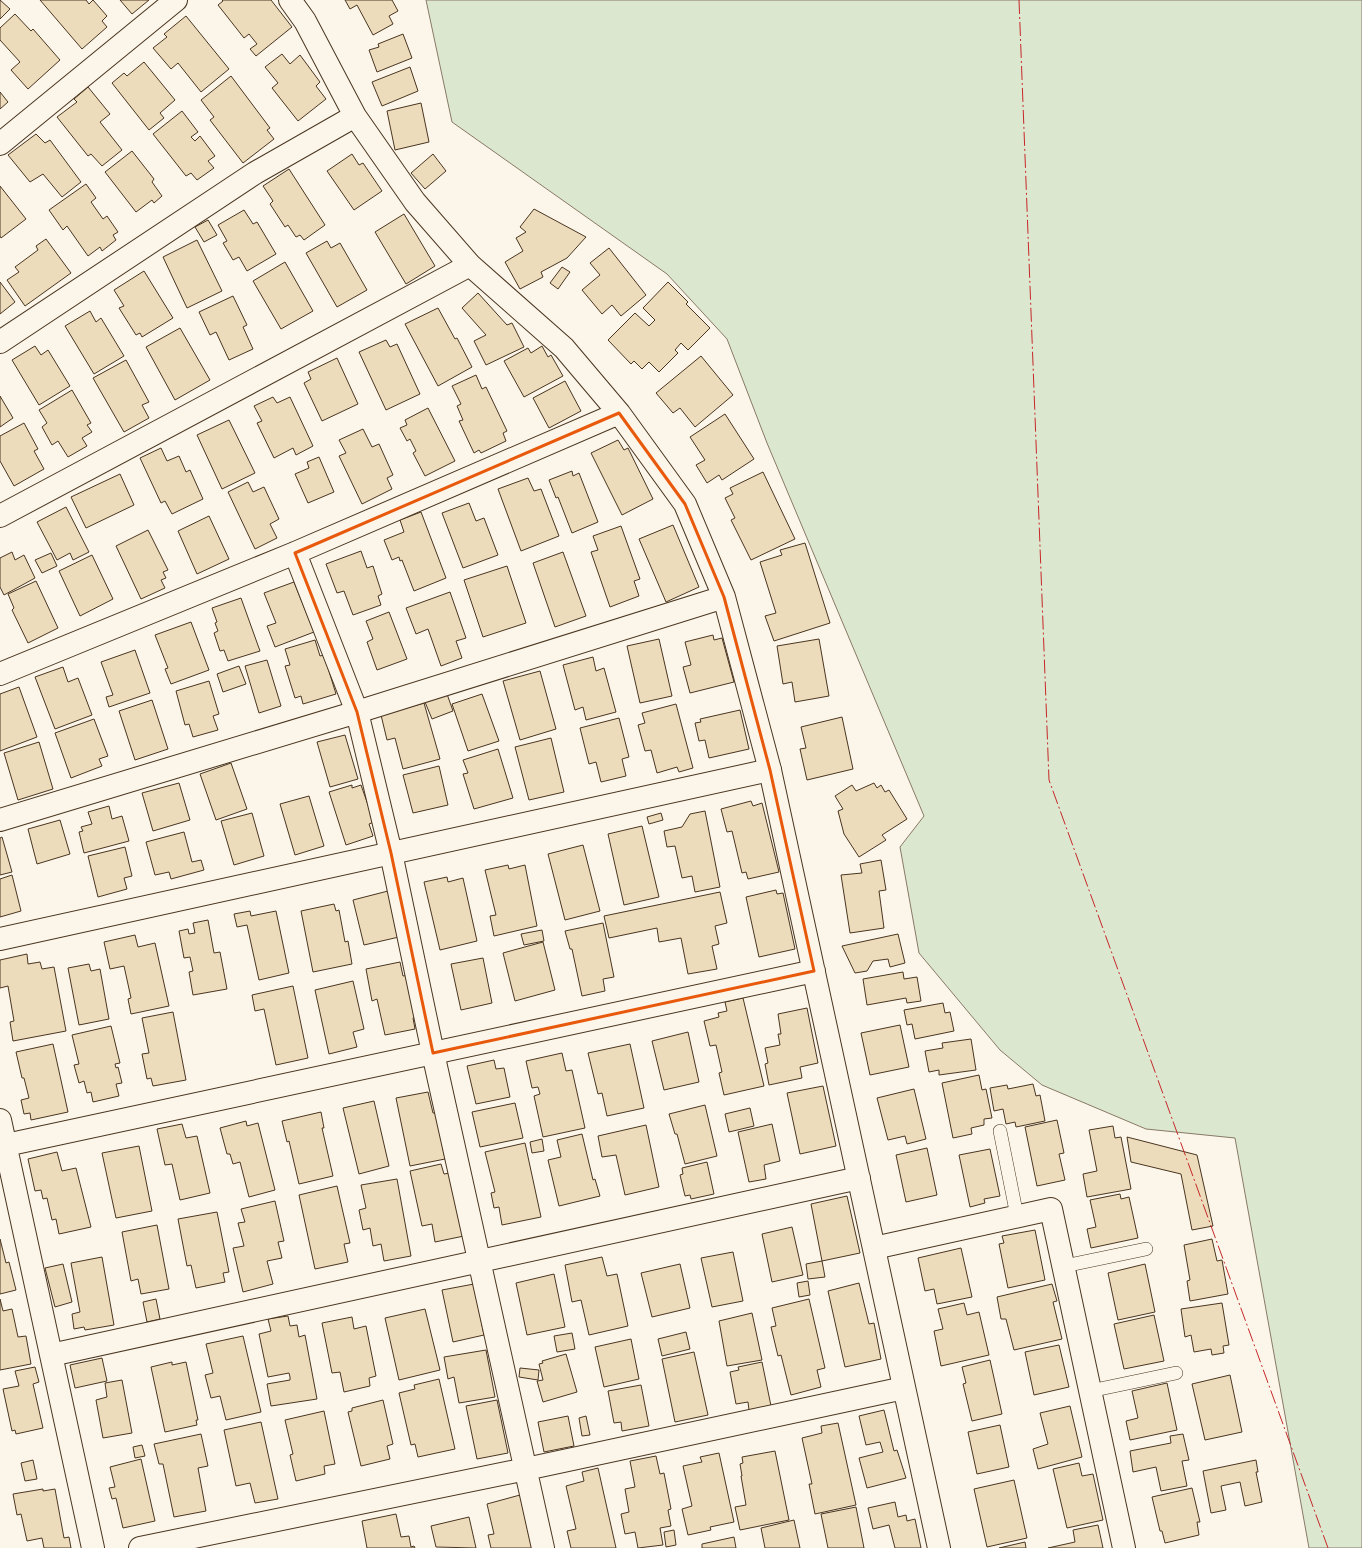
<svg xmlns="http://www.w3.org/2000/svg" width="1362" height="1548" font-family="'Fira Sans',sans-serif">
	<rect width="100%" height="100%" fill="#fbf6e9"/>
	<path fill="#dce7d0" stroke="#887966" d="M426,0H1362V1548H1309L1235,1138L1146,1129L1042,1085L1000,1050L919,953L900,847L924,816L767,443L727,339L667,274L452,122Z"/>
	<path fill="#ecdcbc" stroke="#4a3520" d="M0,0L10,9L0,19Z
		M40,0H86L89,4L93,0L107,16L102,21L107,27L82,49Z
		M120,0H149L132,14Z
		M222,0H271L292,27L256,56L250,49L257,44L249,34L244,38L218,5L223,1Z
		M345,0H392L398,11L389,16L393,24L373,35L357,5L350,9Z
		M15,14L31,31L33,29L60,60L28,89L11,70L20,62L0,40V28Z
		M186,16L229,69L201,92L178,63L171,69L153,48L167,37L164,34Z
		M403,34L412,58L377,72L369,50L379,47L378,44Z
		M282,54L290,64L300,55L320,82L316,86L326,99L298,121L272,88L278,83L265,67Z
		M144,62L175,100L160,113L164,118L149,130L112,83L124,73L127,76Z
		M410,67L418,91L382,106L372,82Z
		M231,76L270,128L267,130L274,139L243,163L210,120L214,117L201,100Z
		M88,87L110,114L100,122L122,150L102,166L91,154L88,156L57,117L77,102L74,99Z
		M0,92L8,102L0,109Z
		M421,103L429,142L395,150L387,111Z
		M182,111L198,132L191,137L195,141L200,136L215,156L208,161L214,168L197,180L191,173L186,176L153,134Z
		M36,134L45,143L50,140L81,182L62,197L43,174L30,182L8,155Z
		M132,151L154,179L152,182L162,196L154,203L152,200L136,212L105,172Z
		M352,154L359,165L363,163L382,191L354,210L327,171Z
		M433,154L446,171L425,189L411,173Z
		M289,169L325,225L304,240L300,235L296,237L288,225L285,227L270,204L273,201L263,186Z
		M86,184L96,198L91,202L103,219L107,216L118,232L113,235L116,240L102,251L100,247L88,256L67,226L63,230L49,210Z
		M0,186L26,219L1,238L0,236Z
		M534,209L586,237L567,258L541,272L543,277L520,289L505,262L523,251L516,238L526,232L520,227Z
		M244,210L253,224L257,222L276,254L247,271L239,257L233,260L223,243L227,241L218,225Z
		M404,214L435,266L406,284L375,232Z
		M208,220L217,235L204,242L195,227Z
		M46,239L71,273L25,306L7,280L19,272L15,267L38,250L36,246Z
		M197,240L222,291L187,308L163,257Z
		M327,241L331,248L340,243L367,290L337,307L306,253Z
		M609,248L646,295L621,316L612,305L602,314L582,290L600,275L590,263Z
		M285,262L313,311L281,329L253,281Z
		M562,267L570,272L558,289L550,283Z
		M144,271L173,318L142,337L140,333L136,335L119,308L124,306L114,290Z
		M0,282L15,302L0,314Z
		M668,282L688,302L686,304L710,328L688,350L681,343L675,350L678,353L659,372L649,362L642,369L634,361L631,364L608,340L635,313L649,326L655,320L643,308Z
		M478,293L507,325L512,323L524,347L486,365L474,341L486,335L462,308Z
		M233,296L247,325L243,327L253,349L229,360L216,332L210,335L199,312Z
		M438,308L455,339L457,338L472,367L438,386L405,324Z
		M90,311L96,322L101,318L124,356L94,374L65,326Z
		M180,328L210,380L175,400L146,347Z
		M386,340L390,347L397,344L420,394L386,410L359,352Z
		M35,346L41,355L48,350L70,386L39,405L12,360Z
		M542,346L548,357L551,355L563,376L524,397L504,361L528,348L531,353Z
		M701,356L733,395L695,427L680,408L673,413L656,393Z
		M337,358L358,404L322,421L304,383L311,379L308,372Z
		M126,360L149,402L142,405L149,418L124,432L93,378Z
		M476,375L482,389L486,387L507,431L503,433L506,441L481,453L479,450L474,453L459,421L463,420L457,406L461,404L452,386Z
		M565,381L581,411L549,428L533,398Z
		M72,390L91,423L87,425L92,432L82,438L87,446L68,457L58,441L52,445L42,427L47,423L39,410Z
		M0,396L13,418L0,427Z
		M273,397L277,403L290,397L313,446L296,455L293,448L274,458L257,423L262,421L254,406Z
		M428,408L455,461L425,476L413,453L416,451L410,439L407,441L400,428L407,425L405,420Z
		M725,414L754,459L722,480L719,475L707,483L696,465L705,460L690,437Z
		M229,420L255,473L222,489L197,435Z
		M24,423L38,449L34,451L44,469L14,486L0,461V436Z
		M363,429L372,447L379,444L393,475L387,478L392,489L362,504L339,456L346,453L339,440Z
		M618,440L624,450L628,448L653,499L622,515L591,453Z
		M161,448L167,461L179,456L186,472L190,470L203,499L172,514L165,501L161,503L140,458Z
		M319,457L334,492L308,503L295,474L309,468L307,462Z
		M572,471L573,476L579,473L598,522L572,533L558,497L556,498L549,480Z
		M763,472L795,539L751,560L731,520L735,518L725,498L733,494L730,488Z
		M120,474L134,505L86,528L71,497Z
		M528,478L534,491L541,489L559,536L521,551L498,489Z
		M248,482L253,492L264,487L279,519L270,524L277,538L255,549L228,492Z
		M469,503L476,521L484,518L498,555L463,568L442,513Z
		M66,507L89,552L73,560L70,553L57,560L37,522Z
		M421,512L446,578L414,591L402,560L400,561L399,557L392,560L384,540L404,532L400,520Z
		M209,516L229,559L197,574L178,531Z
		M673,525L699,587L666,602L639,539Z
		M621,526L640,579L634,581L639,596L610,607L591,552L598,550L593,536Z
		M148,530L168,570L163,572L166,578L161,580L165,588L141,599L116,546Z
		M805,543L830,623L774,641L765,616L776,613L760,562L782,555L780,550Z
		M361,551L367,568L373,566L382,594L378,596L381,605L353,615L344,591L337,593L326,564Z
		M12,552L15,560L24,555L35,578L4,595L0,587V558Z
		M563,552L586,616L555,627L533,563Z
		M51,553L57,566L42,573L35,560Z
		M92,555L113,599L80,616L59,571Z
		M507,566L526,623L483,637L464,580Z
		M36,581L58,628L28,643L12,610L14,608L8,594Z
		M294,582L314,632L275,647L267,626L276,623L264,593Z
		M450,592L466,638L456,641L462,658L441,666L428,629L416,634L406,608Z
		M241,598L260,651L228,661L224,650L220,651L214,633L218,631L215,623L217,622L212,608Z
		M389,612L407,659L377,670L367,642L373,639L366,621Z
		M191,622L209,670L171,684L165,669L168,668L155,635Z
		M713,635L714,640L722,638L734,682L690,693L683,667L691,665L685,642Z
		M659,639L672,696L640,703L627,646Z
		M819,639L829,696L795,702L792,682L783,684L777,646Z
		M315,640L320,656L324,655L336,694L303,704L301,696L295,698L285,666L290,665L285,649Z
		M135,650L150,693L109,707L106,697L113,695L101,662Z
		M593,657L596,671L604,668L616,712L586,720L583,707L575,710L563,665Z
		M267,660L281,706L259,713L245,666Z
		M239,666L246,684L223,692L217,674Z
		M63,667L68,682L78,678L92,715L55,729L35,677Z
		M540,671L556,729L520,740L503,681Z
		M209,681L219,714L213,716L218,730L193,737L189,724L185,725L176,691Z
		M19,687L37,737L0,751V694Z
		M447,694L453,711L432,719L425,702Z
		M482,694L499,741L468,751L452,704Z
		M152,700L168,749L135,760L119,711Z
		M424,703L440,759L403,769L395,738L387,740L381,715Z
		M676,704L693,768L679,772L677,767L657,773L651,750L645,751L638,725L645,723L642,713Z
		M740,710L749,749L709,758L705,740L699,741L695,723L701,722L700,719Z
		M842,717L853,769L807,780L800,749L806,748L801,727Z
		M619,718L629,757L622,759L626,776L601,782L596,762L589,764L580,728Z
		M94,719L108,756L99,759L102,766L71,778L55,733Z
		M345,735L358,779L330,787L317,742Z
		M551,738L564,792L529,800L515,747Z
		M39,742L53,789L18,800L4,753Z
		M498,749L513,798L474,809L463,774L468,773L463,760Z
		M231,763L247,809L216,820L200,774Z
		M439,766L448,805L413,813L403,775Z
		M179,783L190,820L153,831L142,793Z
		M874,783L877,788L881,785L885,792L889,790L907,819L882,835L886,840L859,857L844,834L838,811L843,809L835,796L852,785L856,791Z
		M352,785V788L361,785L374,822L369,824L373,836L346,845L329,792Z
		M309,796L324,846L295,855L280,804Z
		M751,801L753,806L762,803L779,872L748,879L746,872L742,873L732,831L727,832L721,809Z
		M109,806L112,819L122,816L129,841L84,853L79,832L83,831L81,827L92,824L88,812Z
		M705,811L720,887L695,892L692,876L682,878L675,846L667,847L664,831L682,827L690,814Z
		M252,813L264,856L234,865L221,821Z
		M661,813L663,820L649,824L647,817Z
		M60,820L70,854L37,864L28,829Z
		M642,826L659,897L624,905L608,834Z
		M184,832L192,862L201,860L204,870L171,879L169,872L155,875L146,842Z
		M2,837L12,872L0,875V838Z
		M583,845L600,911L565,920L548,854Z
		M125,847L132,876L124,878L127,889L98,897L88,856Z
		M881,860L886,890L879,891L884,928L850,933L841,875L862,873L860,864Z
		M508,865L509,869L525,865L537,926L494,936L490,916L496,915L485,870Z
		M12,875L21,911L0,917V879Z
		M447,877L448,882L463,878L477,941L440,950L424,882Z
		M776,890L777,894L783,893L795,949L759,957L746,897Z
		M388,891L399,937L364,945L353,900Z
		M720,892L727,923L715,926L719,944L712,946L717,969L688,974L681,938L659,942L657,928L609,938L604,916Z
		M334,904L336,911L339,910L345,942L348,941L352,964L313,972L301,911Z
		M250,911L251,916L276,911L289,973L259,980L247,925L237,927L234,914Z
		M208,920L214,953L220,952L227,989L193,995L189,972L193,971L190,957L184,958L179,931L188,929L189,934L195,933L193,923Z
		M603,923L614,977L603,979L605,991L582,996L572,949H570L565,931Z
		M542,930L544,941L524,945L521,934Z
		M898,934L905,963L890,967L888,959L873,961L867,971L855,973L842,946Z
		M135,935L138,947L155,943L169,1006L131,1014L128,999L131,998L124,966L110,969L104,942Z
		M543,942L555,990L515,1001L503,953Z
		M27,954L28,964L40,962L42,969L54,967L66,1031L13,1041L10,1022L14,1021L8,986L0,988V960Z
		M483,958L492,1003L461,1010L451,964Z
		M400,962L403,976L410,975L419,1017L413,1018L415,1029L385,1035L377,999L372,1001L366,969Z
		M89,964L91,971L100,969L109,1019L79,1025L68,968Z
		M903,972L904,979L917,977L921,1001L907,1003L906,998L867,1005L863,979Z
		M353,981L364,1029L353,1032L357,1047L329,1054L315,990Z
		M293,986L308,1058L276,1065L264,1009L255,1011L252,995Z
		M743,998L764,1086L724,1095L719,1073L722,1072L716,1045L710,1046L704,1021L719,1017L718,1013L727,1011L725,1002Z
		M943,1003L945,1013L950,1012L954,1031L915,1039L912,1024L907,1025L904,1010Z
		M807,1008L818,1063L800,1067L802,1078L769,1085L765,1064L768,1063L765,1048L780,1045L778,1034H781L778,1014Z
		M173,1012L186,1080L153,1086L151,1078L147,1079L142,1054L149,1053L142,1018Z
		M900,1025L909,1067L870,1075L861,1033Z
		M111,1026L120,1063L115,1064L116,1068L118,1067L122,1083L116,1084L119,1096L93,1102L91,1092L87,1093L84,1081L79,1083L74,1065L79,1064L72,1035Z
		M688,1032L699,1082L664,1090L652,1041Z
		M971,1039L976,1070L939,1075V1070L929,1072L925,1051L943,1048L942,1043Z
		M53,1044L68,1112L31,1120L30,1113L24,1114L21,1100L29,1098L24,1078H22L16,1052Z
		M630,1044L644,1108L607,1116L602,1093L598,1094L588,1053Z
		M562,1053L566,1071L572,1070L585,1128L543,1137L534,1096L540,1094L538,1087L532,1088L526,1061Z
		M494,1060L496,1069L504,1068L510,1097L476,1104L467,1066Z
		M979,1075L982,1090L986,1089L992,1118L984,1119V1125L971,1128L972,1134L953,1138L942,1083Z
		M1033,1084L1036,1096L1040,1095L1045,1121L1016,1127L1015,1122L1006,1124L1003,1109L994,1111L990,1088L1007,1085L1008,1089Z
		M823,1086L836,1146L800,1154L787,1093Z
		M914,1089L926,1139L907,1144L905,1136L888,1140L877,1098Z
		M428,1092L433,1113H436L445,1159L410,1166L396,1098Z
		M374,1101L389,1166L359,1174L343,1108Z
		M515,1103L523,1138L480,1147L472,1112Z
		M705,1105L717,1156L685,1164L677,1134H675L669,1114Z
		M750,1108L754,1126L729,1132L725,1114Z
		M321,1112L324,1128H322L333,1176L299,1184L289,1141L287,1142L282,1121Z
		M1057,1120L1064,1153L1059,1154L1065,1180L1037,1186L1025,1127Z
		M246,1121L247,1126L258,1123L275,1190L249,1197L240,1162L233,1164L230,1154H227L220,1128Z
		M182,1124L186,1138L197,1136L210,1193L180,1200L172,1164L165,1165L157,1129Z
		M772,1124L780,1161L764,1165L766,1179L749,1182L738,1132Z
		M646,1125L659,1187L625,1195L616,1155L602,1157L598,1136Z
		M1113,1126L1115,1138L1121,1137L1131,1189L1087,1197L1083,1174L1097,1171L1089,1130Z
		M582,1134L593,1180L595,1179L600,1196L559,1206L548,1160L561,1157L557,1140Z
		M1127,1137L1197,1155L1213,1226L1192,1230L1181,1174L1131,1162Z
		M542,1139L544,1151L532,1153L530,1142Z
		M525,1143L541,1217L502,1225L499,1207L494,1208L491,1193L495,1192L485,1152Z
		M139,1146L152,1211L116,1218L102,1153Z
		M927,1148L937,1195L906,1202L896,1155Z
		M990,1149L1000,1196L984,1199L985,1203L970,1207L959,1155Z
		M57,1152L62,1171L76,1168L91,1227L59,1234L56,1219L52,1220L47,1198L43,1199L41,1190L35,1191L28,1159Z
		M707,1162L714,1194L691,1199L690,1195L685,1196L680,1175L683,1174L682,1168Z
		M441,1164L444,1174L450,1173L464,1236L435,1242L432,1224L422,1226L410,1171Z
		M397,1179L411,1256L384,1261L381,1244L373,1246L370,1228L363,1230L359,1210L366,1208L361,1185Z
		M337,1186L350,1243L344,1244L348,1262L315,1269L299,1195Z
		M1120,1194L1121,1199L1129,1197L1138,1238L1091,1248L1087,1229L1096,1227L1090,1200Z
		M847,1196L860,1253L822,1261L811,1204Z
		M275,1201L284,1241L278,1242L282,1258L267,1261L273,1284L243,1292L233,1248L244,1246L238,1223L245,1222L241,1209Z
		M217,1212L229,1272L223,1273L225,1282L196,1288L191,1265L187,1266L178,1219Z
		M157,1225L169,1289L141,1294L138,1279L131,1281L122,1232Z
		M792,1227L803,1275L772,1282L762,1234Z
		M1035,1230L1045,1280L1008,1288L999,1244L1004,1243L1002,1236Z
		M0,1239L6,1263L9,1262L16,1290L0,1294Z
		M1212,1239L1217,1261L1222,1260L1228,1294L1190,1301L1187,1281L1190,1280L1184,1245Z
		M961,1248L972,1297L937,1304L934,1289L925,1291L918,1258Z
		M733,1252L743,1301L712,1307L701,1258Z
		M102,1257L114,1325L85,1330L84,1327L74,1329L72,1314L80,1312L71,1263Z
		M602,1257L607,1276L617,1274L628,1326L589,1335L581,1300L572,1302L565,1265Z
		M822,1261L825,1277L808,1279L806,1264Z
		M63,1264L72,1302L55,1307L45,1268Z
		M680,1264L690,1308L652,1317L641,1273Z
		M1145,1264L1155,1312L1118,1320L1108,1273Z
		M554,1274L565,1327L527,1335L516,1283Z
		M808,1281L810,1295L799,1297L797,1283Z
		M859,1283L869,1324L874,1323L881,1359L845,1367L828,1291Z
		M474,1284L484,1335L453,1342L442,1290Z
		M1052,1284L1057,1301L1053,1302L1062,1339L1014,1350L1006,1319H1001L997,1297Z
		M0,1299L3,1311L12,1309L18,1337L26,1336L31,1364L0,1370Z
		M156,1299L160,1319L147,1322L143,1302Z
		M809,1299L825,1368L817,1370L821,1387L791,1395L781,1355L778,1356L771,1327L776,1326L772,1308Z
		M964,1303L967,1315L979,1312L989,1355L941,1366L934,1331L943,1329L938,1309Z
		M1222,1303L1229,1345L1223,1346L1224,1353L1212,1355L1211,1349L1194,1352L1191,1335L1185,1337L1181,1309Z
		M425,1309L440,1370L399,1380L385,1318Z
		M752,1313L762,1360L727,1366L719,1321Z
		M1154,1315L1164,1361L1124,1369L1114,1324Z
		M288,1316L290,1326L297,1325L299,1337L305,1335L317,1399L271,1406L267,1384L290,1380V1377L289,1373L268,1377L259,1334L271,1331L268,1319Z
		M352,1317L354,1329L366,1326L376,1376L369,1378L370,1386L344,1392L340,1372L332,1373L322,1323Z
		M686,1332L690,1349L662,1356L658,1339Z
		M572,1333L575,1349L557,1352L554,1336Z
		M243,1336L261,1412L226,1420L220,1396L211,1398L205,1375L213,1373L206,1344Z
		M631,1339L639,1379L604,1387L595,1347Z
		M1059,1345L1069,1387L1034,1395L1025,1352Z
		M486,1350L495,1397L459,1403L454,1377L448,1379L444,1357Z
		M694,1352L708,1415L675,1422L662,1359Z
		M566,1354L577,1392L543,1402L537,1381L543,1380L539,1364L543,1363L542,1361Z
		M102,1358L107,1381L75,1388L70,1365Z
		M990,1360L1002,1414L972,1421L963,1384L966,1383L962,1367Z
		M172,1362V1365L186,1362L198,1420H196L197,1425L165,1432L151,1367Z
		M762,1362L771,1406L749,1410L748,1402L736,1404L730,1372L739,1370L738,1367Z
		M35,1367L39,1382L33,1384L43,1428L16,1434L15,1430L12,1431L3,1389L19,1386L15,1371Z
		M520,1368L539,1370L538,1380L519,1377Z
		M1230,1375L1242,1432L1205,1440L1192,1384Z
		M439,1379L455,1449L418,1457L415,1444L411,1445L399,1393L415,1389L414,1385Z
		M122,1380L132,1433L103,1438L96,1400L107,1397L105,1383Z
		M1167,1383L1177,1430L1130,1440L1126,1421L1138,1418L1132,1391Z
		M641,1385L649,1426L622,1431L621,1422L614,1423L608,1391Z
		M383,1400L393,1444L387,1446L390,1459L361,1466L348,1412L352,1411V1408Z
		M497,1400L508,1453L477,1459L466,1406Z
		M1070,1406L1082,1457L1038,1469L1033,1449L1048,1444L1040,1413Z
		M884,1410L894,1451L897,1450L906,1478L867,1488L859,1458L883,1452L880,1442L866,1445L859,1416Z
		M324,1411L335,1464L324,1466L325,1474L296,1481L290,1455L293,1454L285,1420Z
		M568,1416L574,1446L544,1452L538,1422Z
		M586,1416L590,1435L582,1436L579,1418Z
		M261,1422L278,1499L255,1503L250,1483L236,1486L224,1430Z
		M838,1423L856,1505L815,1514L809,1484H812L802,1438L822,1433L821,1426Z
		M1000,1425L1009,1467L977,1474L968,1432Z
		M201,1434L208,1466L198,1468L206,1511L174,1517L163,1464H159L154,1444Z
		M1183,1434L1189,1460L1182,1461L1187,1486L1161,1491L1156,1467L1133,1472L1130,1451L1171,1443L1170,1436Z
		M142,1445L145,1456L135,1458L133,1447Z
		M775,1451L789,1520L740,1530L735,1507L746,1505L741,1476H742L740,1464L743,1463L742,1457Z
		M719,1453L734,1522L710,1527L711,1530L688,1535L682,1509L692,1506L683,1466L702,1462L700,1457Z
		M656,1456L660,1474L664,1473L671,1509L668,1510L671,1526L660,1528L663,1545L638,1548L635,1532L625,1534L621,1514L629,1512L625,1489L635,1487L630,1461Z
		M141,1459L155,1521L123,1528L116,1498L112,1499L109,1488L115,1487L110,1467Z
		M33,1460L37,1479L25,1481L21,1463Z
		M1256,1460L1258,1472H1256L1262,1502L1245,1506L1240,1482L1221,1486L1226,1510L1211,1513L1203,1471Z
		M1079,1463L1082,1476L1093,1474L1103,1520L1067,1528L1053,1469Z
		M598,1468L616,1548H571L567,1531L576,1529L566,1486L584,1481L582,1472Z
		M1014,1480L1027,1538L987,1547L974,1489Z
		M1192,1488L1200,1522H1197L1199,1535L1165,1543L1162,1531H1160L1152,1497Z
		M43,1489V1491L55,1489L64,1538L69,1537L71,1548H44L42,1538L27,1541L21,1514L17,1515L13,1494Z
		M520,1495L532,1548H491L488,1535L494,1534L487,1504Z
		M895,1502L898,1517L906,1515L907,1521L915,1519L921,1548H895L889,1525L873,1529L868,1508Z
		M856,1507L864,1548H828L821,1514Z
		M396,1514L401,1537L409,1536L411,1547L414,1546L415,1548H367L362,1521Z
		M469,1517L476,1548L436,1547L431,1526Z
		M794,1520L800,1548H765L761,1528Z
		M1098,1525L1103,1548H1048L1075,1542L1073,1530Z
		M674,1530L676,1545L666,1547L664,1532Z
		M734,1537L736,1548H702V1544Z
		M1025,1542L1026,1548H999Z"/>
	<g fill="none" stroke-linecap="round" stroke-linejoin="round">
		<g stroke="#4a3520" stroke-width="14">
			<path id="lane" d="M1000,1131L1017,1216
				M1064,1266L1146,1249
				M1090,1391L1176,1373"/>
		</g>
		<g stroke="#4a3520" stroke-width="24">
			<path id="street" d="M290,0L305,21L355,116L415,202L470,265L564,348L619,413L685,504L724,597L770,770L939,1548
				M0,144L176,0
				M0,342L255,173L355,116
				M0,516L470,265
				M295,553L357,712L391,853L433,1053L543,1548
				M0,674L295,553L619,413
				M0,820L357,712L724,597
				M0,1120L93,1548
				M6,1145L814,971
				M874,1248L1051,1209L1124,1548
				M51,1355L859,1178
				M140,1548L526,1469L904,1388"/>
		</g>
		<g stroke="#4a3520" stroke-width="24">
			<path id="secondary" d="M0,939L770,770"/>
		</g>
		<use href="#lane" stroke="#fbf6e9" stroke-width="13"/>
		<use href="#street" stroke="#fbf6e9" stroke-width="22"/>
		<use href="#secondary" stroke="#fbf6e9" stroke-width="22"/>
		<path stroke="#c62828" stroke-width="1" stroke-dasharray="14 3 2 3" stroke-linecap="butt" d="M1019,0L1049,780L1328,1548"/>
	</g>
	<path fill="none" stroke="#e8590c" stroke-width="3" stroke-linejoin="round" d="M619,413L685,504L724,597L770,770L814,971L433,1053L391,853L357,712L295,553Z"/>
</svg>
